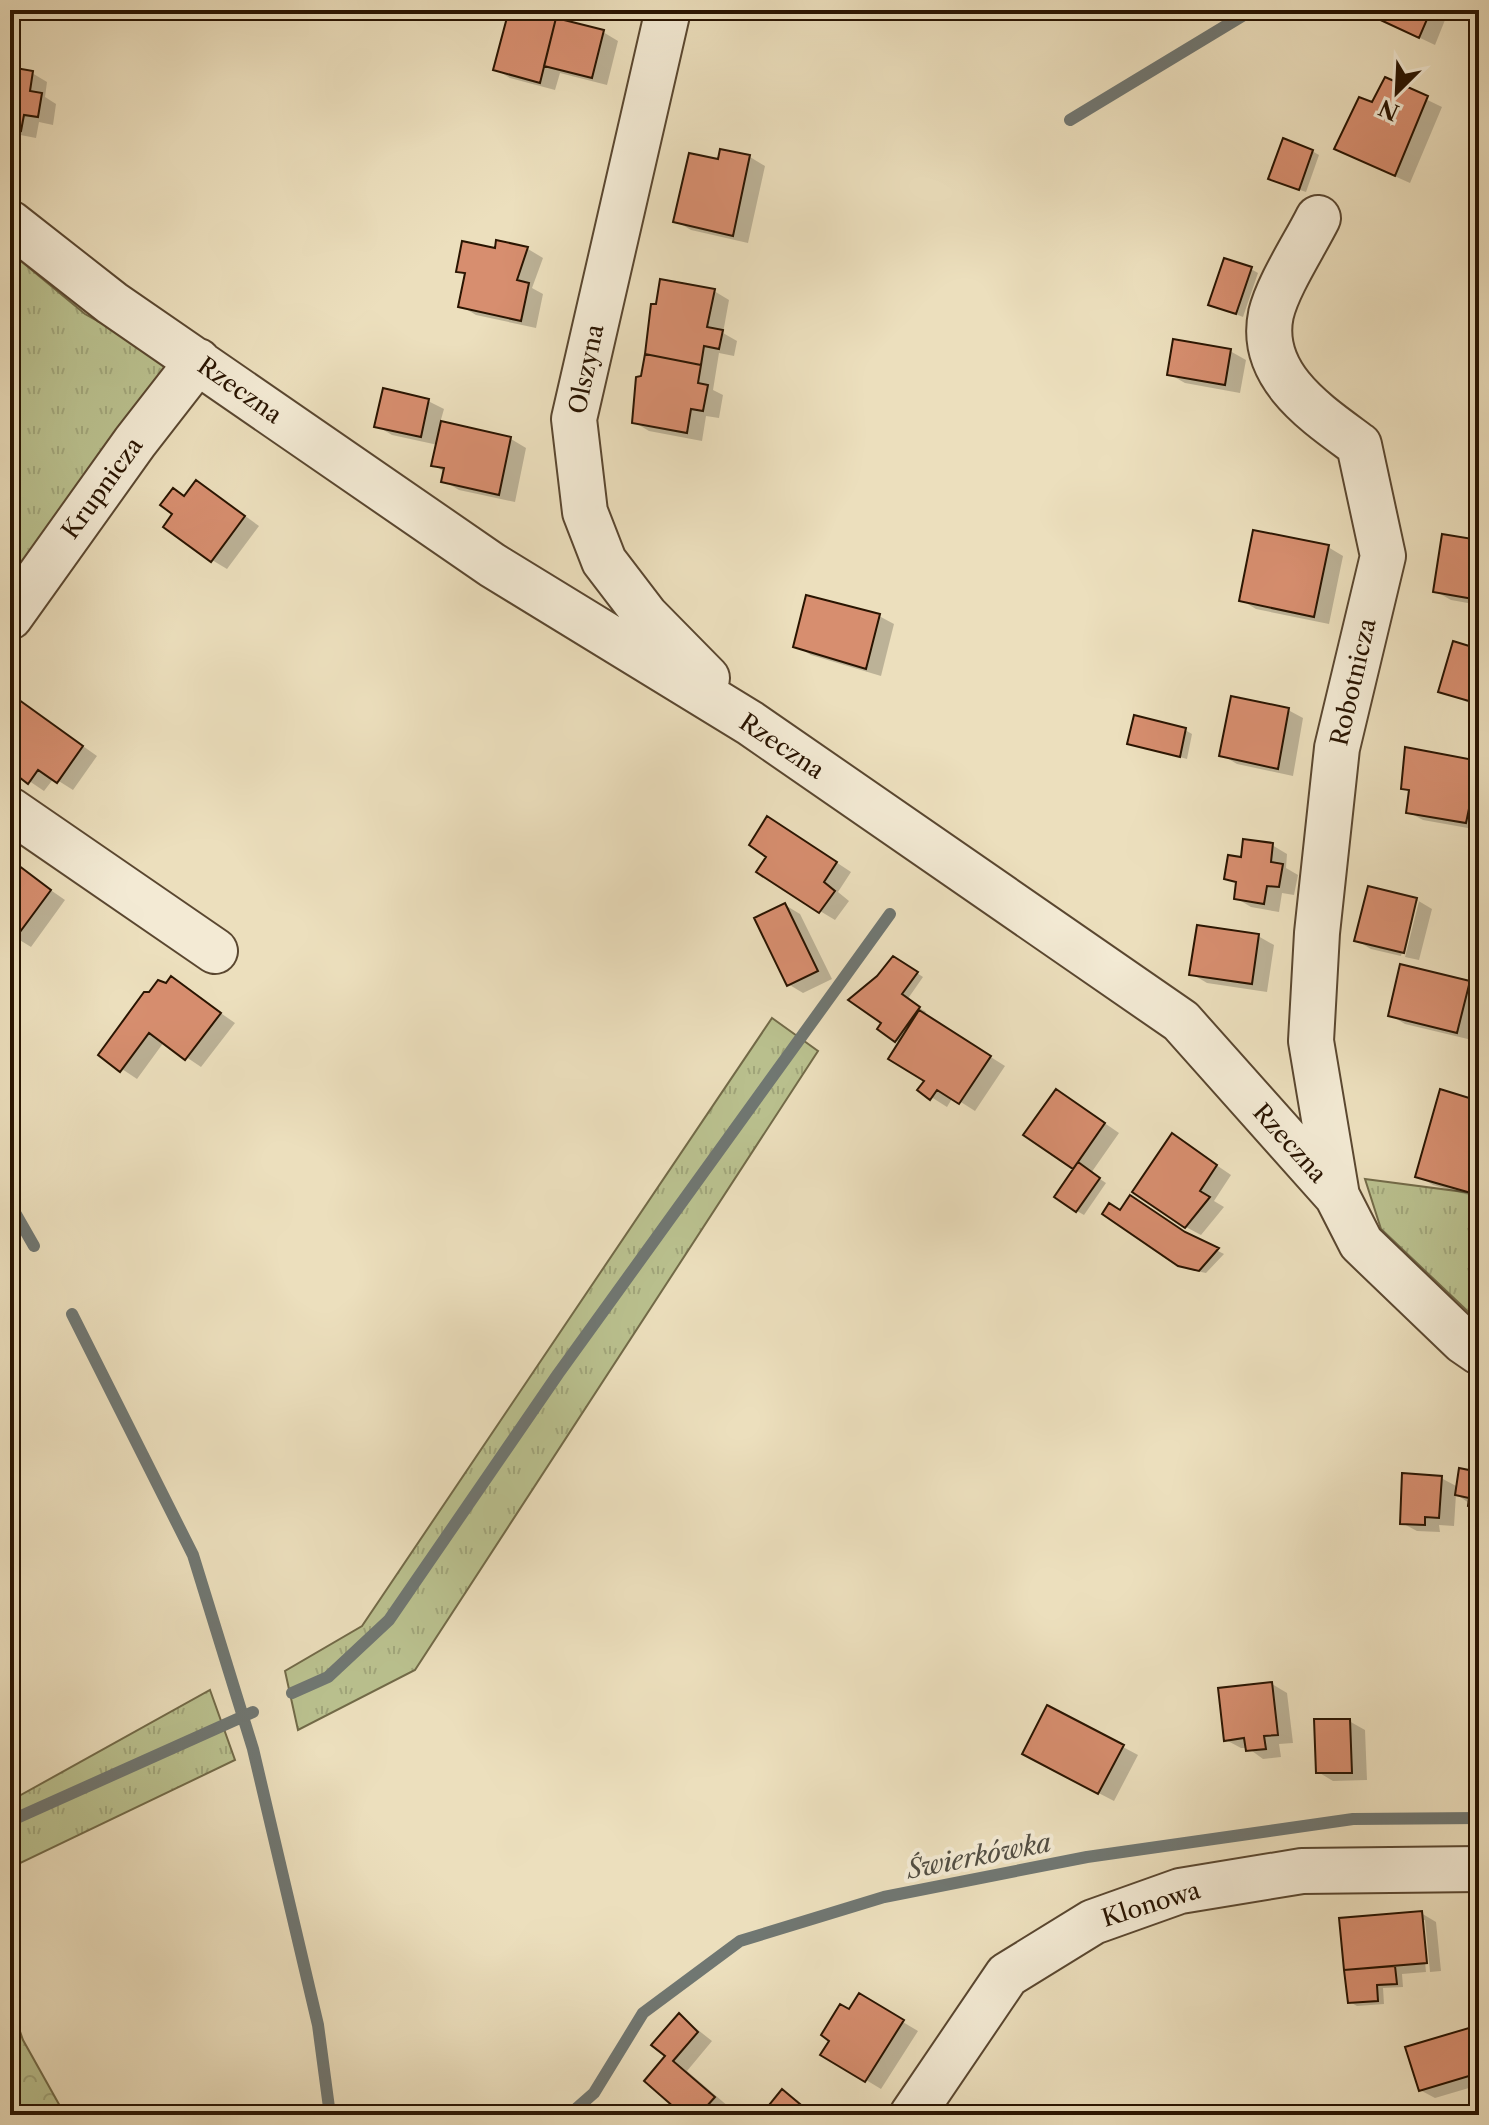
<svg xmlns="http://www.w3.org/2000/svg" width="1489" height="2125" font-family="'Libre Caslon Text',serif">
	<defs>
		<pattern id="grass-tufts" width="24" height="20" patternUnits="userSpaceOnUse" patternTransform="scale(2)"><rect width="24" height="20" fill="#bac18f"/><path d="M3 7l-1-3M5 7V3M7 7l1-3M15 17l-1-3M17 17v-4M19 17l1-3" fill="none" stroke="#a0a57a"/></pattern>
		<pattern id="forest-crowns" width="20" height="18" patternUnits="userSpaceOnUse" patternTransform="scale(2)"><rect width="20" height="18" fill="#bac18f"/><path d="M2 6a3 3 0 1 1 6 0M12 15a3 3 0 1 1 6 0" fill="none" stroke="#a0a57a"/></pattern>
	</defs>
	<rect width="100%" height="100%" fill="#ecdfbd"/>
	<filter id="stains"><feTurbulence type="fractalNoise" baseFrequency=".0025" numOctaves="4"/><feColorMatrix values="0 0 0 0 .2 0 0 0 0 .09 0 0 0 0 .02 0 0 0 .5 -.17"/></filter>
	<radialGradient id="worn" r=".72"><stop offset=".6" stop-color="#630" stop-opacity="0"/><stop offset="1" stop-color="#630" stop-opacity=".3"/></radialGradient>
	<path fill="url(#grass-tufts)" stroke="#726a48" stroke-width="2" d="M10,252L85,314L170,362L10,592Z
		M772,1018L818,1051L415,1670L298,1730L285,1671L362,1626Z
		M1365,1179L1479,1194V1322L1381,1229Z
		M210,1690L235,1760L10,1868V1801Z"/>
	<path fill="url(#forest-crowns)" stroke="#726a48" stroke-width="2" d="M10,2003L23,2040L65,2115H10Z"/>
	<path fill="#0003" d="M511,10L603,32L618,41L607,85L560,73L555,90L510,78L495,69Z
		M1361,10H1449L1435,45Z
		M10,69L32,73L47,82L45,97L56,104L53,125L39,122L36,138L10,133Z
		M1386,80L1442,107L1410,183L1352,157Z
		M722,151L750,157L765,166L748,243L691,230L676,221L720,161Z
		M1312,151L1319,155L1306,192L1277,182Z
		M498,243L528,249L543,258L532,288L543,294L536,328L476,315L461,306L467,276L458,271L497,250Z
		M1251,269L1258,273L1243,317L1210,304Z
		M661,281L714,291L729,300L723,333L737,341L734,356L719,353L713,390L723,395L719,418L706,416L702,441L649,431L634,422L649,327Z
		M1230,351L1246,360L1240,393L1185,383L1169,374Z
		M428,401L444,409L440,423L511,439L526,448L515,502L459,490L444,481L445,472L433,465L438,445L392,435L377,426Z
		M212,492L259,526L227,569L212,560L186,498Z
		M1479,542V605L1451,600L1435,591Z
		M1328,547L1343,556L1329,624L1256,609L1241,600Z
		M879,616L894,624L881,676L811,655L796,646Z
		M1479,651V707L1440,691Z
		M16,699L97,756L73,790L54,778L44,791L10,768V707Z
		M1288,710L1303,718L1293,776L1237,764L1222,755Z
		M1185,730L1192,734L1187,759L1130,743Z
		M1407,750L1479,764V830L1423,820L1408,812L1411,792L1403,788Z
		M783,827L851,872L838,892L849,901L835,920L820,911Z
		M1272,845L1287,854L1286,868L1298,875L1294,895L1282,893L1279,912L1251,907L1236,898L1238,884L1227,878L1242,859Z
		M10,862L65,900L31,947L10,934Z
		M1369,888L1417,900L1432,909L1419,960L1405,957L1419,901H1414L1401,956L1371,949L1356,940Z
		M785,905L800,914L832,979L803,993L788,984Z
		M1258,936L1274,945L1267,992L1207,983L1192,974Z
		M894,958L923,977L907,1000L926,1012L924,1015L1005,1066L975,1111L953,1097L947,1107L920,1090L927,1080L900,1043L879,1029L884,1022L879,978Z
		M172,979L235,1023L201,1067L164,1042L137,1079L101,1055Z
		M1469,983L1479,988V1013L1472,1040L1405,1024L1390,1015Z
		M1071,1100L1119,1133L1091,1173L1106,1183L1084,1215L1077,1211L1076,1169L1026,1134Z
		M1479,1103V1198L1433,1185L1418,1176Z
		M1187,1145L1231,1175L1214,1201L1224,1207L1201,1235L1186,1227Z
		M1121,1212L1188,1236L1224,1254L1206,1273L1187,1269Z
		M1479,1454V1510L1456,1494L1454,1526L1439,1525L1440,1532L1417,1531L1402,1523L1441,1478L1458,1487L1476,1473Z
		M1272,1684L1287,1693L1293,1743L1279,1744L1281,1757L1263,1759L1248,1748H1241L1226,1740Z
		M1048,1707L1138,1755L1114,1801L1039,1762Z
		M1349,1721L1365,1730L1367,1780L1333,1781L1318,1772Z
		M1421,1913L1436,1922L1441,1971L1430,1972L1425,1920H1421L1426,1972L1402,1974L1403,1987L1383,1988L1384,2004L1357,2006L1350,2002L1346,1969Z
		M859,1996L918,2031L881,2089L823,2054Z
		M679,2015L712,2041L687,2071L729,2107L722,2115H686L668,2056Z
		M1479,2027V2085L1435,2098L1420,2090Z
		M782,2092L797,2100L815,2115H763Z"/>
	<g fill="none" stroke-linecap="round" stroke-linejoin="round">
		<path stroke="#707772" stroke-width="12" d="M1070,120L1252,10
			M10,1204L34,1246
			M72,1314L193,1555L253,1749L318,2025L330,2115
			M292,1693L328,1677L389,1620L558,1374L890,914
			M10,1821L253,1712
			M569,2115L594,2093L643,2013L740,1941L884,1897L1087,1857L1353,1819L1479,1818"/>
	</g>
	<path fill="#d78e6f" stroke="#291401" stroke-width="2" d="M509,10L556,18L540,83L493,70Z
		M1359,10H1431L1419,38Z
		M556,18L604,30L592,78L544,66Z
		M10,67L33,71L30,91L42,93L38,117L24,115L21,131L10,129Z
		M1385,77L1428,96L1395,176L1334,149L1359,97L1372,102Z
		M1283,138L1313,150L1299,190L1268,179Z
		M720,149L750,155L733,236L673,222L689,153L718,159Z
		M496,240L528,247L517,280L529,283L521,321L458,307L465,273L456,272L462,241L495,248Z
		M1224,258L1252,267L1236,314L1208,305Z
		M660,279L715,289L707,327L723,330L719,349L704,346L701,365L645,354L651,304H656Z
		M1173,339L1231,349L1225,385L1167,375Z
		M645,354L701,365L698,383L708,385L703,411L691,409L687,433L632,423L636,377L641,376Z
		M383,388L429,399L421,437L374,427Z
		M441,421L511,437L499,495L441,482L444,468L431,466Z
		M196,480L245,516L211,562L163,527L172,514L160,505L173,488L184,496Z
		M1253,530L1329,545L1314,617L1239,601Z
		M1442,534L1479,540V600L1433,592Z
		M806,595L880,614L866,669L793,647Z
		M1453,641L1479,649V704L1438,692Z
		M1231,696L1289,708L1278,769L1219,756Z
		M15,697L83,746L57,783L38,770L28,784L10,770V703Z
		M1134,715L1186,728L1180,757L1127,744Z
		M1405,747L1479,761L1466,823L1406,813L1409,790L1401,789Z
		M767,816L837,862L824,882L835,891L819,913L756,872L766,857L749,845Z
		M1243,839L1273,843L1271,862L1283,864L1279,887L1267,886L1264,904L1234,899L1236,882L1224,879L1228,855L1241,857Z
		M10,859L51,890L14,940L10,936Z
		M1368,886L1417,898L1404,953L1354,941Z
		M785,903L818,971L787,986L754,918Z
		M1197,925L1259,934L1252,984L1189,975Z
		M893,956L918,972L902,994L920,1007L895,1042L877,1029L881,1023L848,1000L877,976Z
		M1400,964L1470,981L1457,1033L1388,1016Z
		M171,976L221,1013L185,1060L149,1033L120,1072L98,1055L144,992H149L158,980L166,983Z
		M919,1010L991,1056L959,1104L937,1090L930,1100L917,1090L924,1081L888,1059Z
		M1056,1089L1105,1123L1073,1169L1023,1135Z
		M1440,1089L1479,1101V1165L1471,1193L1415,1177Z
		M1172,1133L1217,1165L1200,1191L1210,1197L1185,1228L1132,1192Z
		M1078,1162L1100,1178L1076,1212L1054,1197Z
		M1130,1195L1185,1232L1219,1248L1199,1271L1178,1266L1102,1214L1109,1203L1120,1210Z
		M1478,1445H1479V1508L1468,1506L1469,1498L1455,1495L1459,1468L1474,1471Z
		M1402,1473L1442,1476L1439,1518L1425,1517V1525L1400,1524Z
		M1272,1682L1278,1735L1264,1736L1266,1749L1246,1751L1244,1738L1224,1741L1218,1688Z
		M1047,1705L1124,1745L1098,1794L1022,1754Z
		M1314,1719H1350L1352,1773H1316Z
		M1422,1911L1427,1963L1344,1970L1339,1918Z
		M1395,1966L1397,1984L1377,1985L1378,2001L1348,2003L1344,1970Z
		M859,1993L904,2020L865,2082L820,2055L829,2041L821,2035L840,2004L849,2009Z
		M679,2013L698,2032L673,2061L715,2097L699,2115H683L644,2081L665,2056L651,2045Z
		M1479,2025V2073L1419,2091L1405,2047Z
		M782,2089L813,2115H761Z"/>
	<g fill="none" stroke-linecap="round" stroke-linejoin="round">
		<g stroke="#5a4730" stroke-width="48">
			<path id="minor" d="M668,10L574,419L585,512L604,561L646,616L707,678
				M1318,218C1304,246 1278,285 1271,314C1258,376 1317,414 1359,445L1383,556L1337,748L1317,933L1311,1041L1337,1196
				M10,223L112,303L492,565L750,723L1181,1021L1337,1196L1361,1243L1463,1341L1479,1352
				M10,617L135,442L198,361
				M10,810L215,951
				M912,2115L1007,1975L1093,1922L1180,1891L1302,1871L1479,1869"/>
		</g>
		<use href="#minor" stroke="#f3ead4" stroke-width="44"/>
	</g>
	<g text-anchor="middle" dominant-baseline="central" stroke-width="8" stroke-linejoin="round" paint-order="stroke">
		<g font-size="24" fill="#291401" stroke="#f3ead4">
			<text transform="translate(586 369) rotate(-78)">Olszyna</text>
			<text transform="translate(240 390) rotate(35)">Rzeczna</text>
			<text transform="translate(102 488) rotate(-54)">Krupnicza</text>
			<text transform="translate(1353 682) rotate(-77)">Robotnicza</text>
			<text transform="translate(782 746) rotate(34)">Rzeczna</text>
			<text transform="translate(1290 1143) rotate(48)">Rzeczna</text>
			<text transform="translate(1151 1904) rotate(-17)">Klonowa</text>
		</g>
		<g font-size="26" font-style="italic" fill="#524e43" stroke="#f3ead4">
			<text transform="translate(979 1856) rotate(-11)">Świerkówka</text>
		</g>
	</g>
	<rect width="1489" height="2125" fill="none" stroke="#ecdfbd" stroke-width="40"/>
	<rect x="12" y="12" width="1465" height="2101" fill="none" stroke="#291401" stroke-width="4"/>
	<rect x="20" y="20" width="1449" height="2085" fill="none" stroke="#291401" stroke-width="2"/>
	<g transform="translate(1397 92) rotate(204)" stroke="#f3ead4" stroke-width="6" paint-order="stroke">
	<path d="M0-6L14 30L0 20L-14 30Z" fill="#291401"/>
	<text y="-12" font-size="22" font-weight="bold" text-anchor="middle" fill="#291401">N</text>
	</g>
	<rect width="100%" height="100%" filter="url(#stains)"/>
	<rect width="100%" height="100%" fill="url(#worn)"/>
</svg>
